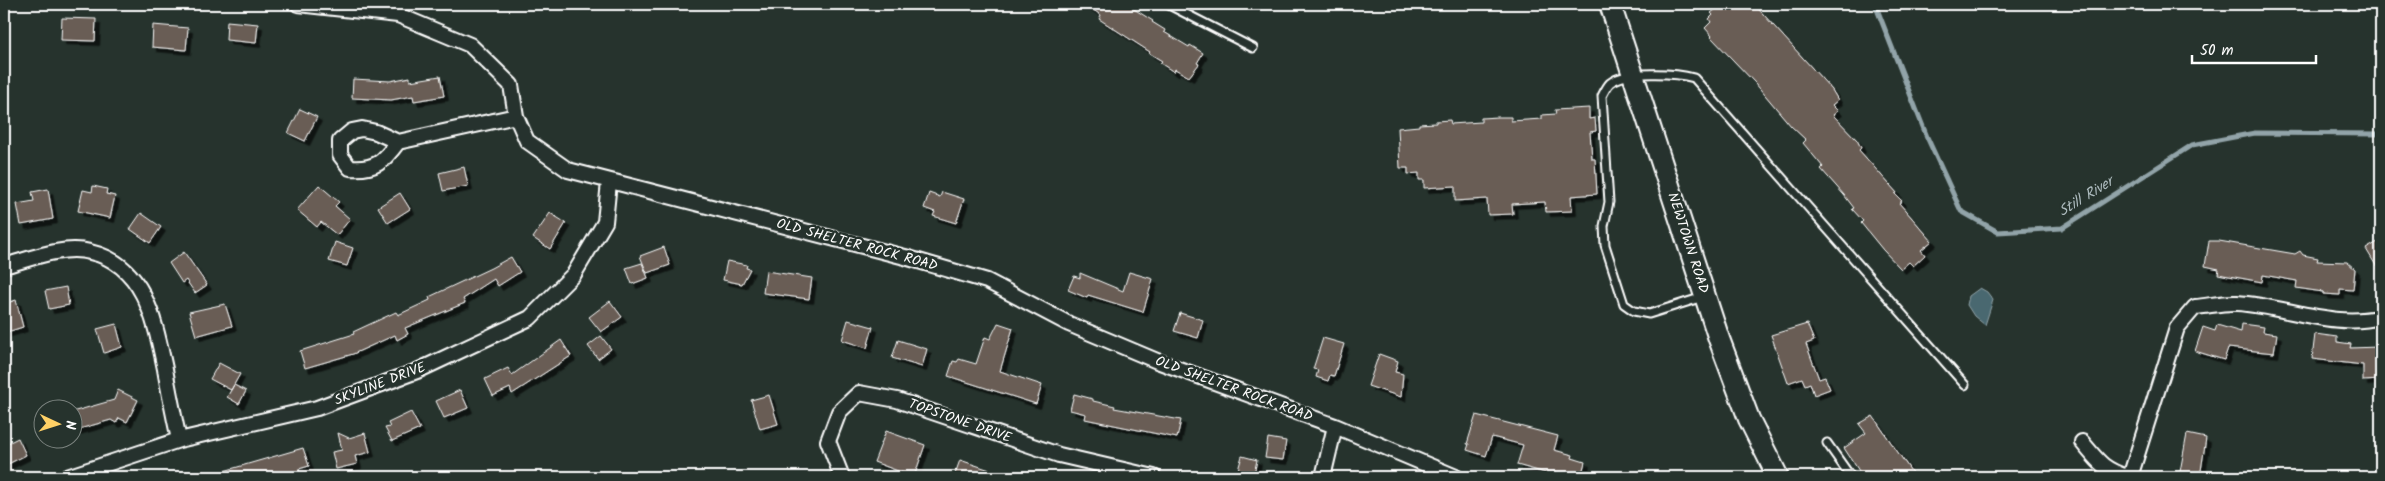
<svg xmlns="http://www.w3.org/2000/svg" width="2385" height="481" font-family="Kalam,sans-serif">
	<defs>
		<filter id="shadow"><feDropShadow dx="4.5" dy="4.5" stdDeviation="0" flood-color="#0009"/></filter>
	</defs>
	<rect width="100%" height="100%" fill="#26332d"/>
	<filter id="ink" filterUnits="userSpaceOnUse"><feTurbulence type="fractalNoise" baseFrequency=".02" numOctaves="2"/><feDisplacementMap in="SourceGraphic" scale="10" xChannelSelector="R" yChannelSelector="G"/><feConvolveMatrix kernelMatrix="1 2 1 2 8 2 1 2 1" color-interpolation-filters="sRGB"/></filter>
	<g filter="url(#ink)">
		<path fill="#49676f" stroke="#92a4a9" d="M1980,288L1987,292L1993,300L1985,325L1974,316L1967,305L1969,296Z"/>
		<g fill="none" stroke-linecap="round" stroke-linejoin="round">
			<path stroke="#92a4a9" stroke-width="5" d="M1399,4L1409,7L1423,4
				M1875,4L1927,137L1961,211L1998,232L2062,228L2192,145L2255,133L2381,134"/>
		</g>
		<path fill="#695d55" stroke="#fff" filter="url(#shadow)" d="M1084,4H1126L1153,21L1152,22L1165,30L1164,32L1189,47L1190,45L1203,53L1197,63L1199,64L1189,77L1175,69L1174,72L1160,63L1162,61L1149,53L1150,52L1099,19L1101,15Z
			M1722,4H1754L1832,90L1838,100L1832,105L1838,111L1833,115L1857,140L1861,148L1859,150L1897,193L1895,194L1902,201L1899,203L1932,241L1921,250L1925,255L1913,266L1909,262L1901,269L1883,250L1861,223L1863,221L1852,209L1854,208L1844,195L1821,169L1823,167L1803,143L1806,140L1791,126L1755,83L1711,37L1712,36L1705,28L1711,22L1709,19L1713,15L1711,13Z
			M62,18L96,19L95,41L61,40Z
			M227,21L258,24L256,43L226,40Z
			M153,25L188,28L186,50L152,47Z
			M440,76L444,96L414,101L413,96L391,100L352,98L353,79L390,81L410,77V81Z
			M1589,108V119L1595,118L1596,131L1590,132L1592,159H1595L1597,194L1571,196L1572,211L1546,212L1545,202L1512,204L1513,214L1488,215L1487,199L1455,201V186L1424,188V180H1419V173L1408,174V168H1400L1398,128L1419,126V124L1436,123V121L1450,120L1451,124L1481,122V118L1498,117H1511V121L1542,119V115L1556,114L1555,110Z
			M300,109L317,117L305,141L288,133Z
			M464,167L468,186L443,191L439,173Z
			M319,185L339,202L335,206L350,219L337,235L321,222L317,227L297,210Z
			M93,186L107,189L106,194L115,196L110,218L78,211L83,190L92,192Z
			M48,189L53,219L21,225L17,204L34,201L32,192Z
			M942,192L964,199L956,223L933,216L935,212L924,208L929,193L940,197Z
			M400,193L410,209L388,223L378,207Z
			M141,213L161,227L150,243L130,229Z
			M550,213L566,223L550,249L533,238Z
			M2381,240V274L2366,249Z
			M2209,241H2219L2295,254L2300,251L2303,255L2318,258L2317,261L2347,262L2355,269L2353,290L2340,289V295L2323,294V292L2296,288L2297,281L2263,275L2262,282L2218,274L2219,269L2205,266Z
			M335,242L353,248L347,266L329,261Z
			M664,247L670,265L647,273L640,256Z
			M184,252L207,285L195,293L186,280L182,283L169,263Z
			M511,257L520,272L498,286L494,279L463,299L465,303L405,328L408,334L397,340L395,335L353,354L305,368L300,351L354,334L353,332L396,312L398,315L430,300L429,297L491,268Z
			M727,261L747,265L746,268L750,269L742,284L723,280Z
			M642,263L648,278L632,284L626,268Z
			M766,271L812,278L809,299L763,293Z
			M1129,272L1153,279L1143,312L1088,295L1087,298L1068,290L1074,276L1080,278V273L1123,291Z
			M66,287L69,305L49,309L45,291Z
			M16,300L23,327L4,333V304Z
			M610,301L622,317L601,332L589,317Z
			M225,304L232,326L196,336L189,312Z
			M1180,313L1203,320L1198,338L1174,331Z
			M848,320L873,327L867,348L842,340Z
			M998,323L1013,328L1000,371L1042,385L1036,404L948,376L953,361L957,362L959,359L976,364L985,337L990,339Z
			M116,324L122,347L104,353L97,329Z
			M1807,324L1814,341L1806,344L1819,379L1825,377L1830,389L1814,395L1810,383L1805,385L1802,378L1788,383L1771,335Z
			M2242,324L2264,327L2263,332L2277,334L2274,353L2228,348L2224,360L2195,351L2203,327L2215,331L2217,325L2241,332Z
			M2315,334L2337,337V342L2351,344L2350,348L2379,347V354H2381V380L2363,381V365L2312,359Z
			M601,336L611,349L598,359L588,346Z
			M1323,338L1344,344L1334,376L1330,375L1328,381L1316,377L1318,370L1313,369Z
			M561,340L571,356L512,394L510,388L493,396L485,379L508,368L512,375Z
			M898,340L927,349L922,367L892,358Z
			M1379,354L1398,361L1395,372L1403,374L1401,397L1368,386Z
			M219,363L240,374L231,390L210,379Z
			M234,385L246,391L239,404L227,397Z
			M118,390L138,400L127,422L119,418L116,423L111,420L72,431V412L114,400Z
			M460,390L468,408L444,418L436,401Z
			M1074,394L1093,399V401L1115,406L1114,408L1181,420L1177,438L1085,419L1086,414L1070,410Z
			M769,395L778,424L760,429L751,400Z
			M411,412L420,429L392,441L385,428L390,427L388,423Z
			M1476,415L1558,436L1554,450L1573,455L1572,458L1585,462L1581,477H1560L1517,465L1523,445L1492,437L1486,456L1467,450L1469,444H1467Z
			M1873,416L1881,428L1915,477H1863L1844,448L1866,433L1859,424Z
			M886,431L925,445L914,477L874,462Z
			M338,433L349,438L365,433L370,452L355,456L357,464L336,469L332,452L342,450Z
			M2187,434L2206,438L2200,477H2179Z
			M18,438L26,455L4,466V445Z
			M1268,438L1286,441L1283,460L1265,458Z
			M303,448L309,466L299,469L301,477H218L217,473Z
			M1242,456L1257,460L1254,474L1238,470Z
			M960,460L1005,475L1004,477H954Z"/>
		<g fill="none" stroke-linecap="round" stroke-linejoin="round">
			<g stroke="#fff" stroke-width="11">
				<path id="lane" d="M1167,4L1253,48
					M1703,297L1649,314L1634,311L1624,304L1605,245L1604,226L1609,202L1602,96C1604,92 1607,86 1610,83C1626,70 1676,73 1694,78L1965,385
					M1827,443L1851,477"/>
			</g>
			<g stroke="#fff" stroke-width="18">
				<path id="street" d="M298,4L398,15L470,45L511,85L516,116L527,141L568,170L905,257L987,281L1069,324L1157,361L1335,426L1456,477
					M398,142C383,162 376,170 350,168L340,155V141L352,131L362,129L376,132L398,142L516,116
					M4,266C30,259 63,245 90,252C145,264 155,322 165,369C169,393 174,416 179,440
					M2082,442C2098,461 2102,469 2127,477
					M67,477L179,440L317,408L417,371L530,318L574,274L605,222L609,182
					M842,477L828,441L839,412L859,393L897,400L1059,455L1154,477
					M1323,477L1335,426
					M2130,477L2177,328L2195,307C2209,306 2223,302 2237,303C2286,306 2333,329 2381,317"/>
			</g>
			<g stroke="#fff" stroke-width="24">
				<path id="secondary" d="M1610,4L1719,339L1749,419L1778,477"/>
			</g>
			<use href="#lane" stroke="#26332d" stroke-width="7"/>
			<use href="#street" stroke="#26332d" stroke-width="14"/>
			<use href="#secondary" stroke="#26332d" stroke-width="20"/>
		</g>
	</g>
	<g text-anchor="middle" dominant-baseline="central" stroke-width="5" stroke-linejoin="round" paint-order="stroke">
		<g font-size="14" fill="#fff" stroke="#26332d">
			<text transform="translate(1688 243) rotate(72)">NEWTOWN ROAD</text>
			<text transform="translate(857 245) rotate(15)">OLD SHELTER ROCK ROAD</text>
			<text transform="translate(380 384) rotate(-21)">SKYLINE DRIVE</text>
			<text transform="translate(1234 389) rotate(20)">OLD SHELTER ROCK ROAD</text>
			<text transform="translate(960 421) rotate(19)">TOPSTONE DRIVE</text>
		</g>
		<g font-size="15" font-style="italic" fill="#adbbbe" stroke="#26332d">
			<text transform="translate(2086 197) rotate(-32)">Still River</text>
		</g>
	</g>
	<rect width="2385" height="481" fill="none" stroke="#26332d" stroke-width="20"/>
	<rect x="10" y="10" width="2365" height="461" fill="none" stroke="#fff" stroke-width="2" filter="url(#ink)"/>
	<g transform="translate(58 424) rotate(94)"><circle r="24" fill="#26332d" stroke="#7d8581"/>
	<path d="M0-4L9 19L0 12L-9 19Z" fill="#ffd166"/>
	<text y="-8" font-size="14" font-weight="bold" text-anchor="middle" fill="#ffffff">N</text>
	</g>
	<path d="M2192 55v8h124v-8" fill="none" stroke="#ffffff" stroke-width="2.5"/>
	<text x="2200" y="55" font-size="15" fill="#ffffff" stroke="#26332d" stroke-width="4" paint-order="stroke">50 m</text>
</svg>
